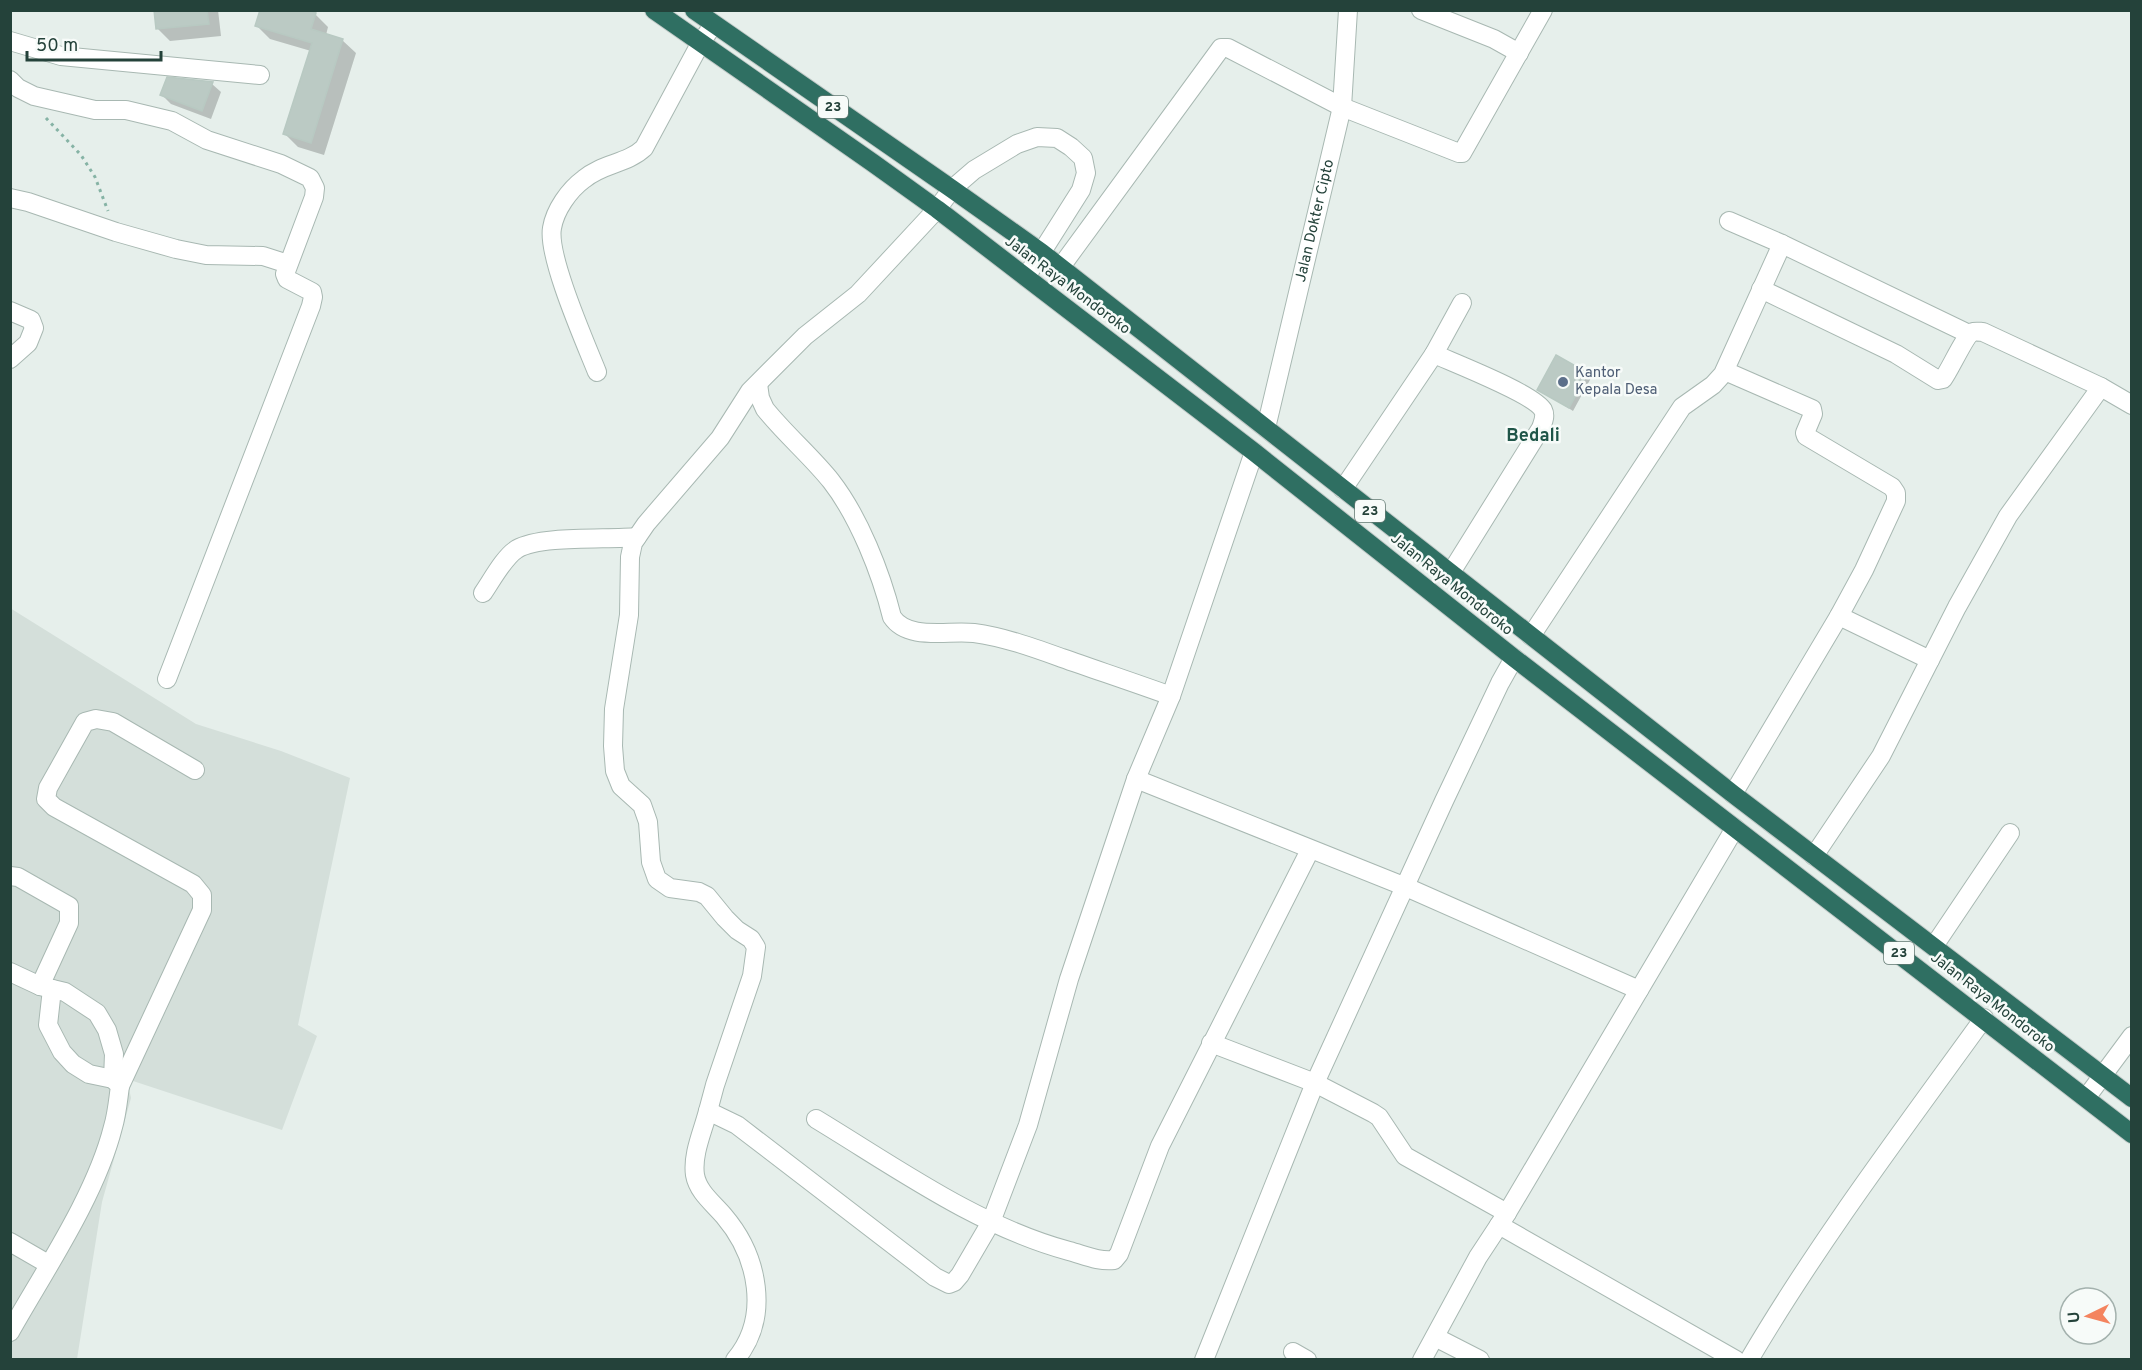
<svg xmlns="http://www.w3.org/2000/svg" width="2142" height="1370" font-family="Overpass,sans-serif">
	<rect width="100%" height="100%" fill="#e6efeb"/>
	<path fill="#d4dfda" d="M10,608L196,724L281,751L350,778L298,1025L317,1036L282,1130L127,1079L131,1098L102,1202L77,1359H11Z"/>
	<path fill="#0003" d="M155,10H218L221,36L170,41L157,28Z
		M315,14L328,27L326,35L342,40L356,53L324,155L298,147L285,134L311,51L270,39L257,26Z
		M212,84L221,92L211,119L171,104L162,95Z
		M1556,357L1591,378L1573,411L1539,389Z"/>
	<path fill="#bbcac4" stroke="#b8c9c2" stroke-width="1.5" d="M154,10H207L209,24L156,29Z
		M260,10H309L316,13L311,29L343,39L311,143L283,134L312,43L255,26Z
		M167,77L213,82L202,111L160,95Z
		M1556,355L1588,373L1569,408L1537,390Z"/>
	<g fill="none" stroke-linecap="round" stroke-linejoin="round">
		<g stroke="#a8b8b2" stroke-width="20">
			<g id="minor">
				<path d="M1421,10L1494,39L1519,53"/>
				<path d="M10,41L61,56L260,75"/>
				<path d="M10,80L18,88L34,96L95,110H126L172,121L207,140L281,164L310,178L315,188L314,197L285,274L287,279L312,292L313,297L311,306L167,679"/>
				<path d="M10,198L28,202L116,232L176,249L206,255L263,256L288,264"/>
				<path d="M1729,221L1782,244L1969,334"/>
				<path d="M1060,268L1221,48H1228L1342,107L1459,153H1462L1543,10"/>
				<path d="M1761,289L1896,354L1938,380L1943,379C1950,370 1965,335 1973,332C1975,331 1981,332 1983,332L2101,387L2132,405"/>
				<path d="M10,311L31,320L34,328L28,343L10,359"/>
				<path d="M1434,354C1454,363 1534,394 1543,410C1546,416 1543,422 1541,428L1450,574"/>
				<path d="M1725,371L1812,409L1813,414L1805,433L1806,436L1892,487L1896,493V501L1864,570L1839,616L1733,794"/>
				<path d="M597,372C585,342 547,256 552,228C555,210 569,190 584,179C603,163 627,164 644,148L700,44L713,25"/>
				<path d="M758,384L760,398L765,409C786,435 811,456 831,481C859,517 881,573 892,617C908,641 948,630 974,633C1004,637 1034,648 1062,658C1099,671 1135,683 1171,696"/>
				<path id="s1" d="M1266,428L1342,107L1348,10"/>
				<path d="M1343,489L1434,354L1462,303"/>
				<path d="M483,593C492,580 504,557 517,549C541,535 608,540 637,537"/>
				<path d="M1839,616L1930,660"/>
				<path d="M1531,636L1682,407L1713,385L1723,374L1782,244"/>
				<path d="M1136,779L1406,887L1639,990"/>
				<path d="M1814,856L1881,756L1957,607L2008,516L2101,387"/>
				<path d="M10,876L18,877L69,906V923L40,986"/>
				<path d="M1934,946L2010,833"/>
				<path d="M10,972L40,986L65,992L97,1013L107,1030L114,1054L113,1079L120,1086C118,1100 117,1114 113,1127C96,1195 45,1270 10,1332"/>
				<path d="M52,989L48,1025L62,1052L73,1064L89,1074L113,1079"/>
				<path d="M1211,1043L1315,1083L1373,1113L1379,1117L1405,1156L1507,1213"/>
				<path d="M120,1086L202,910V895L193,884L54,807L46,799L48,788L85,722L96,719L113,722L195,770"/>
				<path d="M2086,1098L2132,1036"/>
				<path d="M708,1111L715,1085L752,976L756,947L751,939L737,930L725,918L707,896L699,892L670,888L657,879L651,862L648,822L642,805L621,786L615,771L613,746L614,709L629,615L630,557L633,543L646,524L720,438L750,391L805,336L858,294L937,209L952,189L974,170L1017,144L1037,137L1057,138L1071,147L1083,158L1086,173L1081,190L1026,277"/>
				<path d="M816,1119C897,1168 977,1226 1069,1251C1084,1255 1099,1262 1114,1260L1119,1254L1160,1146L1310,850"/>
				<path d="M1499,1225L1736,1360"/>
				<path d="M10,1242L48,1264"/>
				<path d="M1435,1337L1480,1360"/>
				<path d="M1293,1352L1307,1360"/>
				<path d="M735,1360C771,1317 758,1256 724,1216C713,1203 698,1192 695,1175C692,1154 703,1131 708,1111L737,1125L935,1277L949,1284L954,1282L960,1275L991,1222L1028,1125L1069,979L1136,779L1171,696L1254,452"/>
				<path d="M1204,1360L1315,1083L1444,801L1500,683L1514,658"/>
				<path d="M1422,1360L1478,1257L1507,1213L1735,828"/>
				<path d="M1749,1360C1819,1241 1903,1130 1984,1018"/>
			</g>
		</g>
		<g stroke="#c2cac8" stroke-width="20">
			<path id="highway" d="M654,10L873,163L937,209L1254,452L1514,658L2132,1134
				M694,10L952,189L1041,252L1733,794L2132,1098"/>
		</g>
		<path stroke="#86b3a5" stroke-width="3" stroke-dasharray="3 4.5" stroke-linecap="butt" d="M46,118L81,155L95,177L108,211"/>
		<use href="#minor" stroke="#fff" stroke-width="18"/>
		<use href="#highway" stroke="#2f6f62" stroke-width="18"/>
	</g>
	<circle fill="#5c6f8a" stroke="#f7fbf9" stroke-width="2" cx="1563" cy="382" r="6"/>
	<g text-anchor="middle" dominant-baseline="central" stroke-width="5" stroke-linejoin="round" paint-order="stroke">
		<g fill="#f7fbf9" stroke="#637a73" stroke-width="1.5">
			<rect x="818" y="96" width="30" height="22" rx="4.5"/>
			<rect x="1355" y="500" width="30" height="22" rx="4.5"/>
			<rect x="1884" y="942" width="30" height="22" rx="4.5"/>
		</g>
		<g font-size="14" font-weight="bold" fill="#24423a">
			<text x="833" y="107">23</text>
			<text x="1370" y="511">23</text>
			<text x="1899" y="953">23</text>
		</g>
		<g font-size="15" fill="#24423a" stroke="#f7fbf9">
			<text stroke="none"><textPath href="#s1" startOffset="213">Jalan Dokter Cipto</textPath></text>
			<text transform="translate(1067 286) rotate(37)">Jalan Raya Mondoroko</text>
			<text transform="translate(1451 585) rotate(39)">Jalan Raya Mondoroko</text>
			<text transform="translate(1992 1003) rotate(38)">Jalan Raya Mondoroko</text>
		</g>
		<g font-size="15" fill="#4e5e75" stroke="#f7fbf9" text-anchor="start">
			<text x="1575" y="373">Kantor<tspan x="1575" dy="17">Kepala Desa</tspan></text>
		</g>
		<g font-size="18" font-weight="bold" fill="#1f5548" stroke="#f7fbf9">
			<text x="1533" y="436">Bedali</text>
		</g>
	</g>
	<rect width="2142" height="1370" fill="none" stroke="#24423a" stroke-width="24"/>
	<g transform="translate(2088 1316) rotate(265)"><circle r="28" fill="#f7fbf9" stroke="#a3b1ad" stroke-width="1.5"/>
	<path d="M0-4.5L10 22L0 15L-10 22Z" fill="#f4845f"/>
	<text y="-9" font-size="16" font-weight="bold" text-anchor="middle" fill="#24423a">U</text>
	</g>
	<path d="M27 51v9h134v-9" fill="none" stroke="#24423a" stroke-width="3"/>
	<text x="36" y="51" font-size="18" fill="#24423a" stroke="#f7fbf9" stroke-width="4.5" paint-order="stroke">50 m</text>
</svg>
